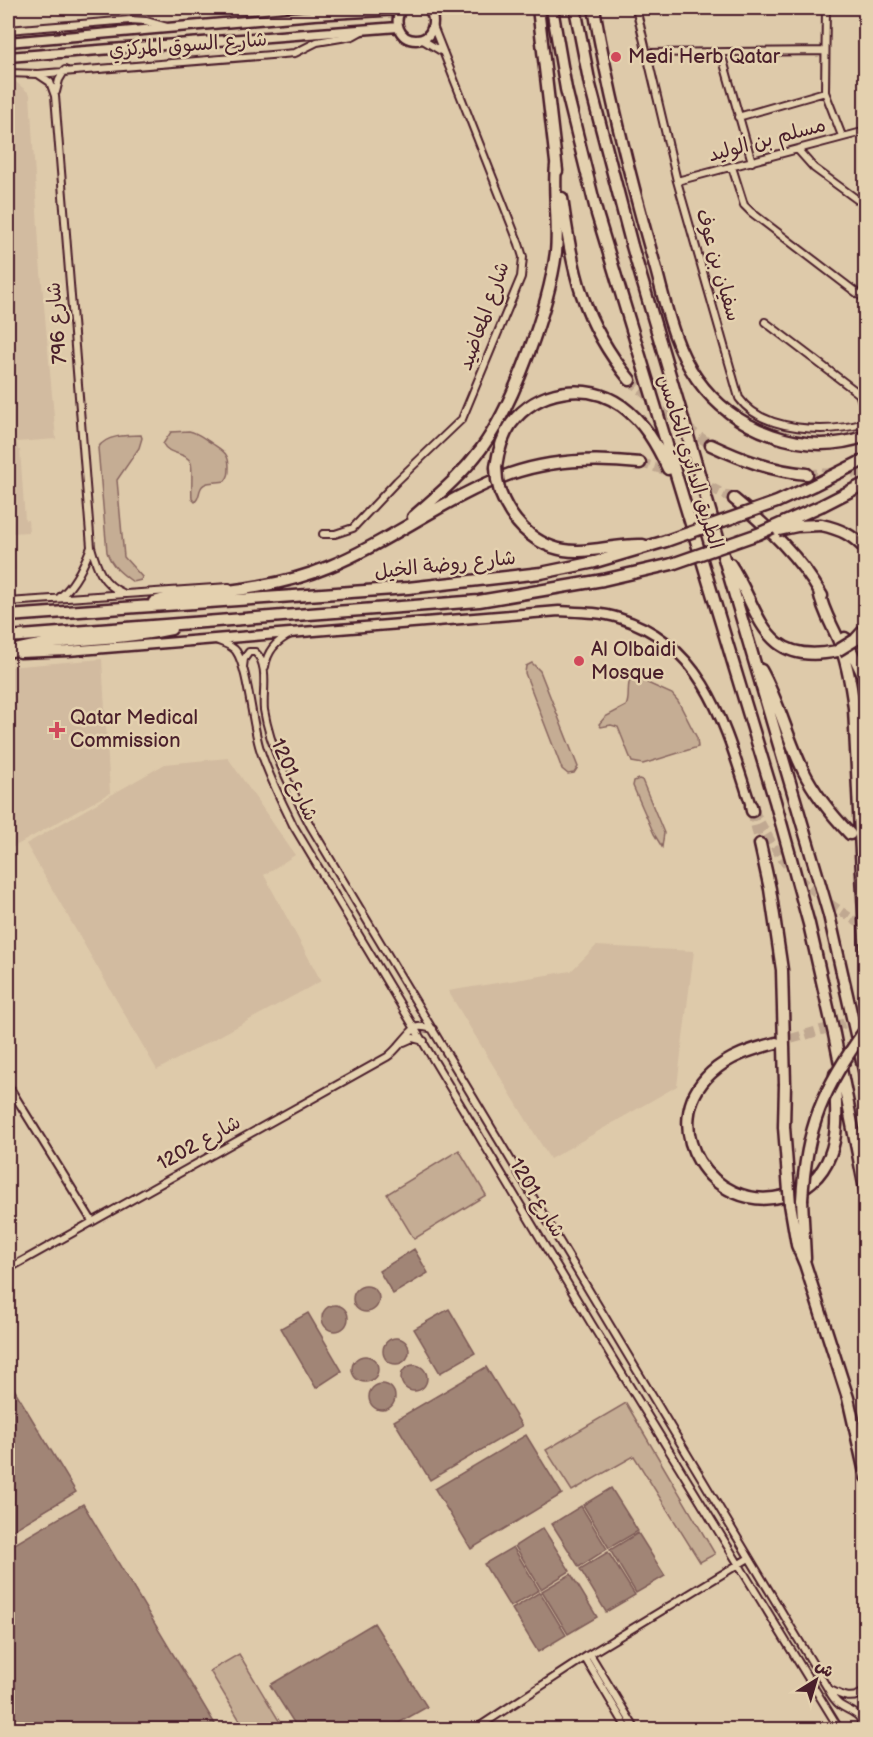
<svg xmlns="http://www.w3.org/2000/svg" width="873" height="1737" font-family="'Balsamiq Sans','Playpen Sans Arabic',sans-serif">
	<rect width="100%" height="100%" fill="#decaaa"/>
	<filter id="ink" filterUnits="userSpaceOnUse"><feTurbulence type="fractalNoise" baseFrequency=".0167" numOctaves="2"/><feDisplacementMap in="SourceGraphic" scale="12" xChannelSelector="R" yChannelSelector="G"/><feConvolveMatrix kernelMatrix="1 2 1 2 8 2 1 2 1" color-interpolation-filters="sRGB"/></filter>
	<g filter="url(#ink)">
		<path fill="#d2bba0" d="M16,82L30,94L40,261L56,439L17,442L18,450H20L25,520H28L29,532L12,533L16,570H9L11,592L8,593V83Z
			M102,659L110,793L8,850V667Z
			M228,758L295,855L264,875L321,981L157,1070L26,844L165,764Z
			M596,946L694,951L677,1086L550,1159L448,991L571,971Z"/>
		<path fill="#c5ad94" stroke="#886660" stroke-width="1.5" d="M189,431C198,433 202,437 210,442C221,450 229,452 229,467C229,473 229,476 225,481C218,483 205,480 201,488C198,494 200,497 195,502L192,499C191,490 193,471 191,463C186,451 169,456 163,444L171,432Z
			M141,435L142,438L139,448L117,480L124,557L142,577L141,580L133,582C122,574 111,566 107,552L98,448C105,435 127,435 141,435Z
			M532,663L540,671L578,767L574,773L568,774L562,769L525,673L526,666Z
			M632,676L672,694L678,701L697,738L698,747L643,764L632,762L618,727L611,725L601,727L599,724L605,717L626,706C631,696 625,685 632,676Z
			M639,779L642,780L664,833L662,847L654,834L633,786L634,781Z
			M459,1150L486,1195L414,1239L387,1194Z
			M626,1403L715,1554L700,1562L634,1456L572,1491L546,1450Z
			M239,1654L284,1729H245L210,1671Z"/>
		<path fill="#a18576" stroke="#7e5c58" stroke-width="1.5" d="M414,1249L428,1273L393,1294L379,1271Z
			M353 1299a13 13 0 1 1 26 0a13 13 0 1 1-26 0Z
			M322 1318a13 13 0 1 1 26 0a13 13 0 1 1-26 0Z
			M449,1309L475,1353L440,1373L414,1329Z
			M308,1313L342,1371L316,1388L281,1328Z
			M383 1351a13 13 0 1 1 26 0a13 13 0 1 1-26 0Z
			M352 1369a13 13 0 1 1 26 0a13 13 0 1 1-26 0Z
			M401 1378a13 13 0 1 1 26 0a13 13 0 1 1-26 0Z
			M486,1367L522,1426L430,1480L394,1421Z
			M8,1379L76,1492L8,1533Z
			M369 1397a13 13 0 1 1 26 0a13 13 0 1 1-26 0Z
			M526,1435L562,1494L471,1549L435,1489Z
			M611,1488L638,1531L609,1548L583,1505Z
			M83,1504L218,1729H8V1548Z
			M581,1506L607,1549L579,1567L552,1524Z
			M543,1528L570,1571L541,1589L515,1546Z
			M638,1533L665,1576L636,1593L610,1550Z
			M513,1547L539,1590L510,1607L484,1564Z
			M608,1552L635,1595L606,1612L580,1569Z
			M571,1574L597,1617L568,1634L542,1591Z
			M540,1592L566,1635L538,1652L512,1609Z
			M374,1623L427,1707L388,1729H298L270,1685Z"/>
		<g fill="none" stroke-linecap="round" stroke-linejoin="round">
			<path stroke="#c0a891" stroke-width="9" stroke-dasharray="9 4.5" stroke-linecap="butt" d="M754,811C764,828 773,847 785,863C807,890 838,909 866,928"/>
			<path stroke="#c0a891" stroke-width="10" stroke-dasharray="10 5" stroke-linecap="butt" d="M630,380L669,415L711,445
				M640,463L687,476L734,499
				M807,474L866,472
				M752,811L760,844
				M777,1043L866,1017"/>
			<g stroke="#4a1f2b" stroke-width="10">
				<path id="street" d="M636,8L677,181L739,398C764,433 828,433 866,423
					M826,8L825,92L842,136
					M8,30L130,20L146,21L167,27
					M421,39L441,51
					M646,53L825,51
					M721,53L752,162
					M8,73L38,74L295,53L317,42L353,36L362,31
					M38,74L50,82L55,96L91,547C97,568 102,584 123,593
					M56,92L59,80L65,70
					M738,117L825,92
					M798,150L814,168L866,206
					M732,167L744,205L751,212L866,300
					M677,181L866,131
					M765,322L866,399
					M860,396L865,410L862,424
					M323,534H335L353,528L397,481L462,419L521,277L523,257L519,244L433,26
					M60,597C75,585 84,565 91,547
					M8,602L229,587
					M216,640C222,643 232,645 236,651C248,668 252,725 260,749C268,775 281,800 293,825L591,1323L840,1730
					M243,667L244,659L249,652H255C270,665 262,693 264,710C271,752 292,790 311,827L828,1689C831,1695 835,1701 840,1705C850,1712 866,1714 860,1730
					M265,667C267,651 276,641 291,634
					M404,1042L413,1038L424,1041
					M8,1085L92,1221
					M8,1269L387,1057C397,1051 411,1028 418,1027C423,1026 429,1028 433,1029
					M590,1654L636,1730
					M585,1658L628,1730
					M828,1689C842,1696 853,1702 866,1690
					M474,1730L590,1654L749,1558"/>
			</g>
			<g stroke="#4a1f2b" stroke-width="13">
				<path id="secondary" d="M402,8C393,20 398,40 416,40C434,40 437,19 428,8
					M8,42L314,15L400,10
					M8,57L398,27
					M20,653L68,651L559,611C579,612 600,612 619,618C706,644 726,730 751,806"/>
			</g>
			<g stroke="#4a1f2b" stroke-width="15">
				<path id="highway" d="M538,8L557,171
					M552,8L566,89L597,214L775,801L809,924L834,1034L866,1194
					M575,8L590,85L632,246L829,915L866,1079
					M594,8C609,96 631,182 656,269C666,306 674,347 697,379C734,431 804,458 866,436
					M562,198C572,271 582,321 630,380
					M711,445C743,460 772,471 807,474
					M496,467C498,452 502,437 511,424C537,389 587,381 622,406C644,422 657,445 668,469
					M814,485L866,459
					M500,492C513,526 541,552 579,551C601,550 622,544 643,545
					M734,499C768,527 800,557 822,596
					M823,505L866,483
					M413,517C439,494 460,477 481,449C514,404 549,307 556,252C559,223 553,194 556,165
					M821,525C840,529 853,535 866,550
					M730,564C761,611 761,667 837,651
					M819,591C822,609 831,623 838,639C847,661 851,684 854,708L866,957
					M154,602L168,598C221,592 278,588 328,567C391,541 446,497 510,474C552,459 596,458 640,463
					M8,616L408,588L541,573L595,562L666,541
					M8,637L479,601L603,580L672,564
					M845,638L866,681
					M855,640L866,628
					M8,652C61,637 117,641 171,629
					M761,670C779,702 787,737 803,770C815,795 832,815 850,834
					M751,806L752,811
					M760,844L770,889L782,970L785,1084
					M776,1043C753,1049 729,1056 711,1073C655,1125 711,1215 784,1196C805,1191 822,1176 830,1155C840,1130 835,1100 835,1074
					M802,1200L805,1258
					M790,1204L797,1245L805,1264L848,1398L866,1477"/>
			</g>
			<use href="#street" stroke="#e4d1af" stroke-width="6"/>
			<use href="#secondary" stroke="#e4d1af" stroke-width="8"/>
			<use href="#highway" stroke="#e4d1af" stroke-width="10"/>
			<g stroke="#4a1f2b" stroke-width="15" stroke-linecap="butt">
				<path id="highway-bridge" d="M496,467L497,480L500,492
					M778,530L797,526L821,525
					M666,541L777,502L814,485
					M672,564L758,534L823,505
					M837,651L855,640
					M785,1084L784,1127L790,1204
					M802,1200C806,1127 823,1088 866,1029"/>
			</g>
			<use href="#highway-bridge" stroke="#e4d1af" stroke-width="10"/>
		</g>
	</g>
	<g fill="#d1495b" stroke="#e4d1af" stroke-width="2">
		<circle cx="616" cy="57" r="6"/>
		<circle cx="579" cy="661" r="6"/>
		<path d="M54 721h6v6h6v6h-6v6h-6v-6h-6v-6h6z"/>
	</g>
	<g text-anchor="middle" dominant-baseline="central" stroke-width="5" stroke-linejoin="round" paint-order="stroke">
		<g font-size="20" fill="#4a1f2b" stroke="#e4d1af">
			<text transform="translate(188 45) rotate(-4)">شارع السوق المركزي</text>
			<text transform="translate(767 140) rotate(-15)">مسلم بن الوليد</text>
			<text transform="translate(718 265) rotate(74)">سفيان بن عوف</text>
			<text transform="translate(484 316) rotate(-70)">شارع المعاضيد</text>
			<text transform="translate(57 323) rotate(-95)">شارع 796</text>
			<text transform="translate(690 462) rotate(73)">الطريق الدائري الخامس</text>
			<text transform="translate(445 565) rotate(-6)">شارع روضة الخيل</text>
			<text transform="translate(294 780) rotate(66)">شارع 1201</text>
			<text transform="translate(199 1143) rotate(-29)">شارع 1202</text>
			<text transform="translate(537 1198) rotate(59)">شارع 1201</text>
		</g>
		<g font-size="20" fill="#4a1f2b" stroke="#e4d1af" text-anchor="start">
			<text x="628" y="57">Medi Herb Qatar</text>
			<text x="591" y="650">Al Olbaidi<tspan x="591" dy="23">Mosque</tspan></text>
			<text x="70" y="718">Qatar Medical<tspan x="70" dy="23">Commission</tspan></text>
		</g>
	</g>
	<rect width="873" height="1737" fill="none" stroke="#e4d1af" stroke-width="30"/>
	<rect x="15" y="15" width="843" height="1707" fill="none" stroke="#4a1f2b" stroke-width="2" filter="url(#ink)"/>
	<g transform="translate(816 1680) rotate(37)" stroke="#e4d1af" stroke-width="4.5" paint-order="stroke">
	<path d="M0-4.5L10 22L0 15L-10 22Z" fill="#4a1f2b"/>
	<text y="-9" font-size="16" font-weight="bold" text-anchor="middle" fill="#4a1f2b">ش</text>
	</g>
</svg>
